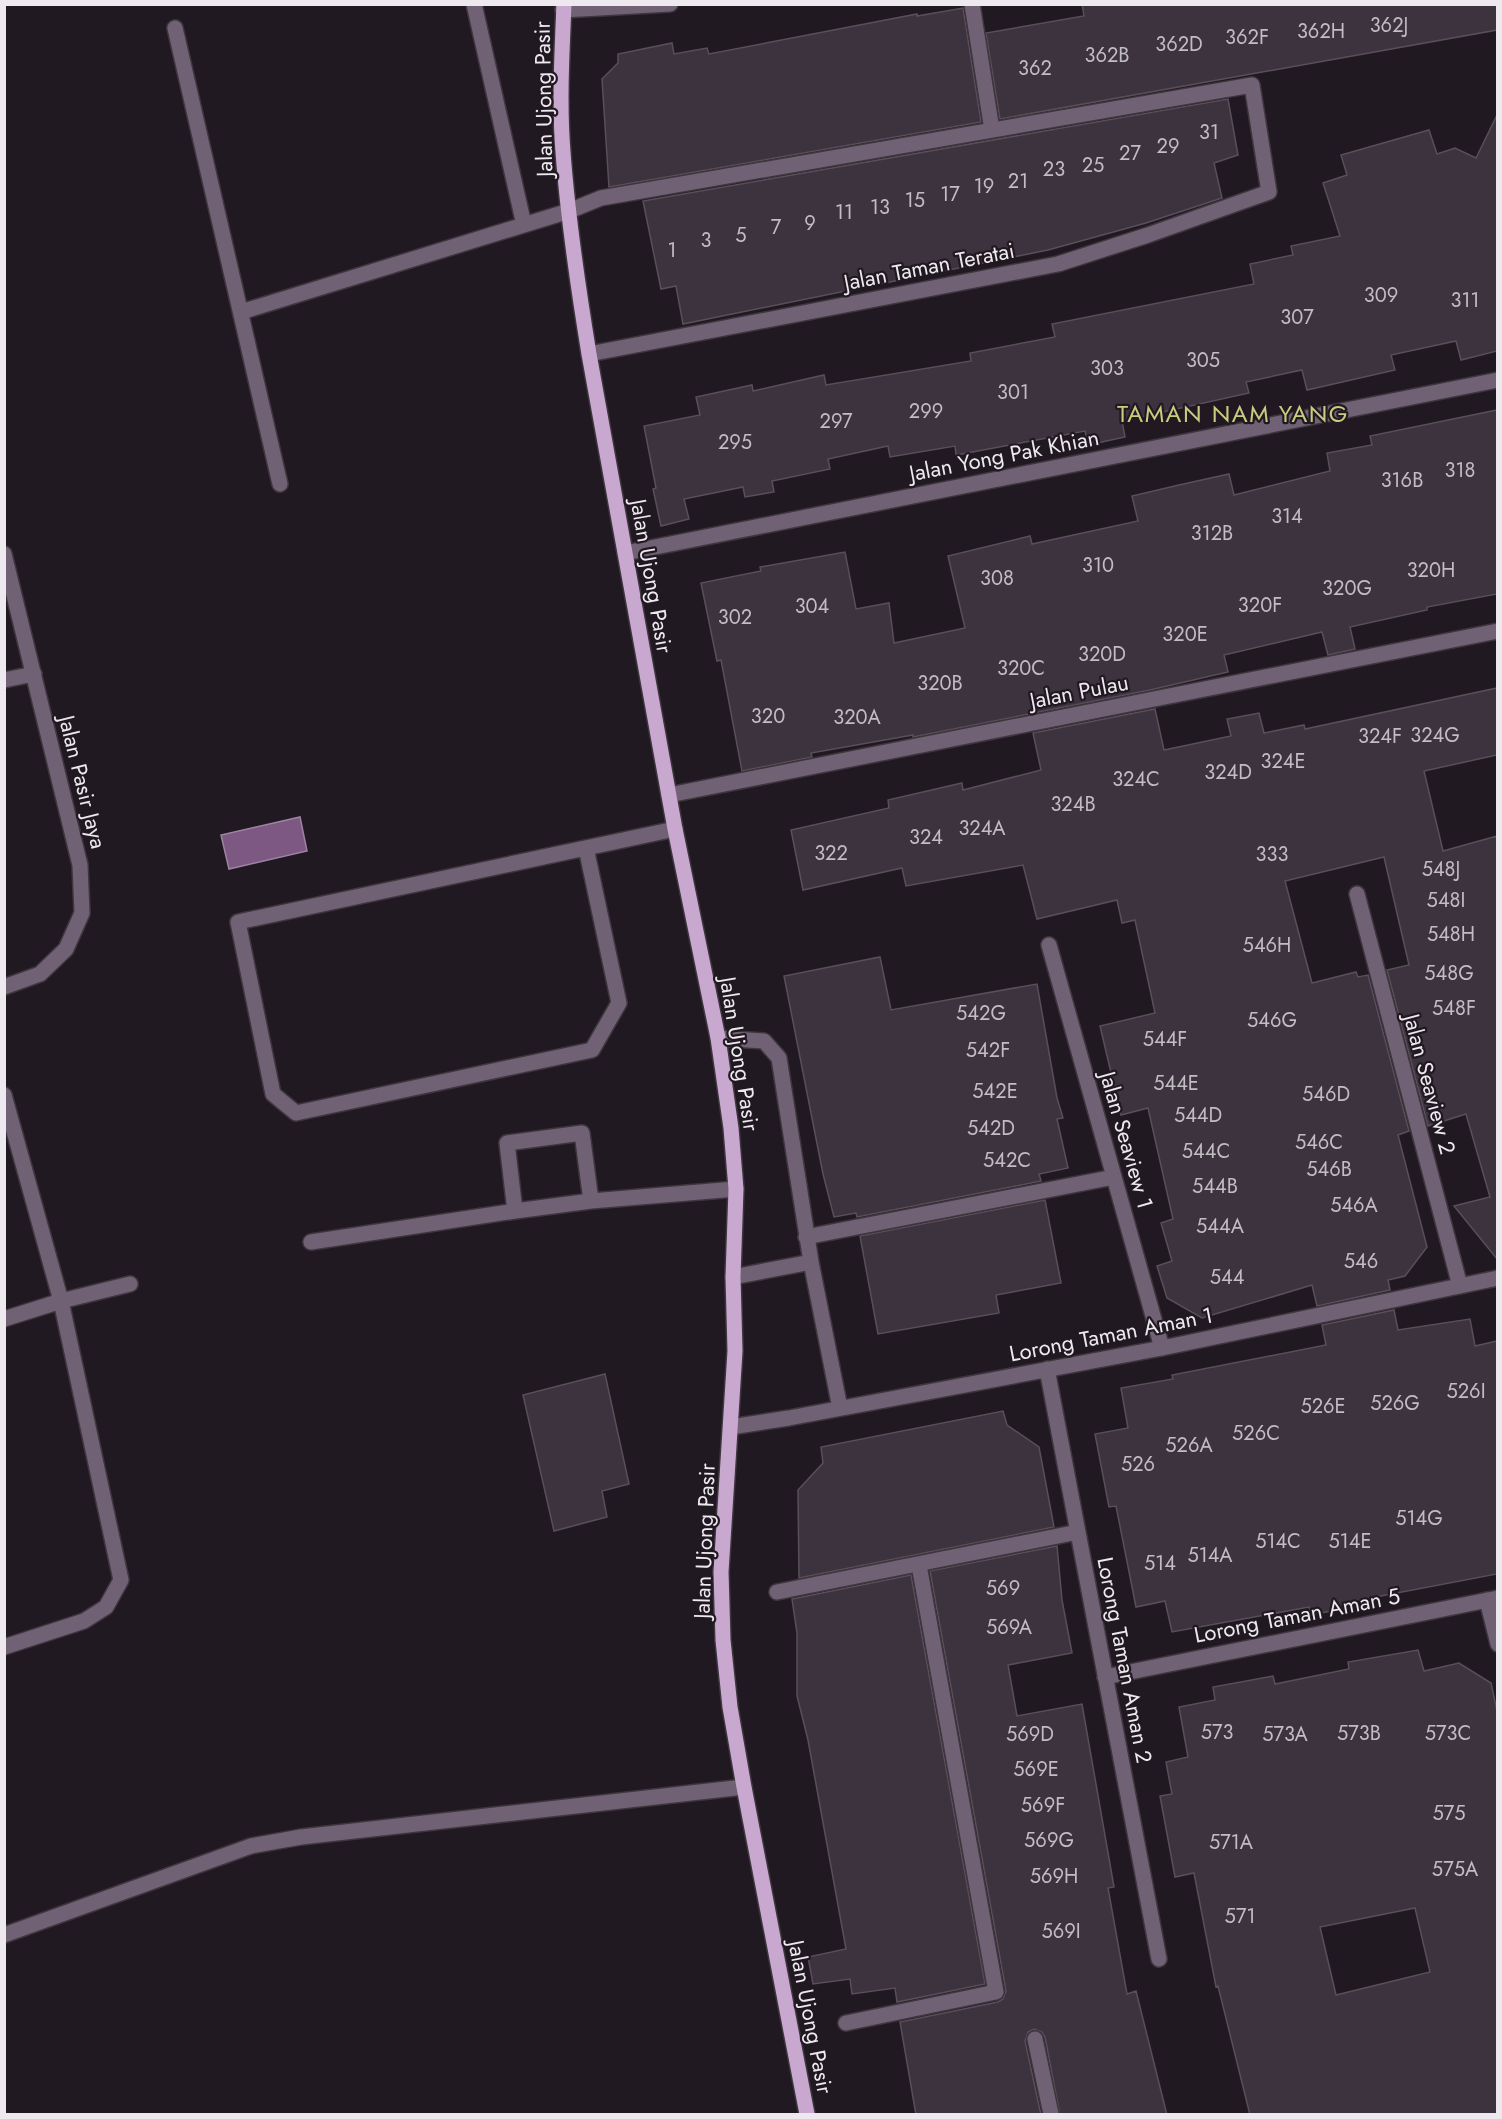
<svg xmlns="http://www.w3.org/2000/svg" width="1502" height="2119" font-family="Jost,sans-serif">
	<rect width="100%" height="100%" fill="#211922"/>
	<path fill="#7c5882" stroke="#9e84a3" stroke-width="1.5" d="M300,817L307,851L229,869L221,835Z"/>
	<path fill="#3c333e" stroke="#584f5a" stroke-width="1.5" fill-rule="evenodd" d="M1082,4H1497V30L1000,119L986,33L1084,16Z
		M963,8L981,122L609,187L602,79L618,63V54L672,43L674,54L707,48L709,54L917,14V16Z
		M1228,99L1238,155L1214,163L1222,198L1146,223L1048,250L683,324L676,286L661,289L643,201Z
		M1497,115V351L1461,360L1456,341L1391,355L1395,370L1307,390L1302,370L1246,382L1249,393L1122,421L1125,437L1088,445L1085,431L956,455L955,446L890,457L888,446L828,459L830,469L772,481L774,492L745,497L743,487L684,499L689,519L661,526L653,489L656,488L644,426L700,415L696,397L752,385L753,391L824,375L826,385L971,361L970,353L1055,337L1052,324L1254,284L1250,264L1293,255L1291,246L1340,236L1323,183L1347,175L1341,155L1429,130L1437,154L1455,148L1476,158Z
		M1497,410V594L1427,607V610L1350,627L1355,649L1328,655L1322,632L1224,655L1228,672L1150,690L913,737V735L811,753L812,757L742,771L721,660L717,661L701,583L761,571L760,567L845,552L856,609L889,603L894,643L965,628L948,556L1030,536L1032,544L1138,521L1132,496L1179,485L1229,474L1234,495L1330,471L1327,453L1372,445L1370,436Z
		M1497,688V755L1424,771L1443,851L1497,836V1259L1454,1206L1490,1197L1466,1114L1428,1126L1387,970L1409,965L1384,857L1285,881L1312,983L1356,972L1358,977L1368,975L1409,1131L1398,1135L1427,1247L1405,1276L1388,1280L1390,1290L1317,1306L1312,1285L1202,1318L1167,1298L1157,1266L1172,1261L1161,1223L1173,1219L1148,1108L1121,1115L1100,1026L1155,1013L1135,920L1122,923L1117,900L1037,919L1023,865L906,886L902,868L803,890L791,830L889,808L888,800L962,783L963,790L1041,770L1033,733L1155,709L1164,750L1231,736L1227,719L1259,713L1264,733L1304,725L1305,729Z
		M880,957L891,1010L1037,984L1057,1098L1063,1118L1057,1119L1068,1168L1039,1174L1041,1181L857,1217L856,1213L834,1217L823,1174L784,976Z
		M1045,1200L1061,1283L996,1295L999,1313L878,1334L860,1236Z
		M1394,1310L1398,1330L1470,1319L1475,1346L1497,1341V1574L1344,1603L1346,1608L1311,1615L1309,1607L1172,1632L1165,1601L1136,1607L1116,1506L1109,1507L1095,1434L1128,1428L1121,1388L1173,1379L1172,1375L1326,1345L1322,1325Z
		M605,1374L629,1484L602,1491L607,1517L554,1531L523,1395Z
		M1003,1411L1007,1425L1039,1447L1054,1527L799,1578L798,1490L823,1463L821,1447Z
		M1057,1546L1062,1600L1072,1653L1008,1665L1017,1716L1082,1704L1114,1887L1108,1888L1127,1994L1136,1991L1167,2115H1060L1045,2037L1042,2032L1034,2029L1028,2032L1025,2041L1041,2115H916L900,2022L998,2002L1003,1999L1006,1991L930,1571Z
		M911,1575L985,1984L897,2002L895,1988L852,1994L850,1979L813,1984L808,1957L846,1949L808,1740L797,1696V1633L792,1599Z
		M1418,1650L1424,1671L1459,1663L1491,1683L1497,1711V2115H1250L1218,1986L1216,1987L1194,1873L1175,1877L1160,1796L1172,1794L1166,1762L1188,1757L1179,1707L1215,1700L1213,1687L1273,1676L1275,1684L1349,1669L1348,1662ZM1415,1908L1430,1972L1336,1995L1320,1927Z"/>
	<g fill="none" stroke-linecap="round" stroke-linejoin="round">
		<g stroke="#3e363f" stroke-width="18">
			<path id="minor" d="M474,4L524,225
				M972,4L992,130
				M563,10L670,4
				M175,28L280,484
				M241,312L569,211L601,198L1252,85L1269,192L1148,235L1058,264L589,354
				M625,553L1498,380
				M4,554L80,865L82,913L66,949L40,974L4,987
				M4,680L34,674
				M669,795L1498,631
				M586,848L619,1003L592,1050L296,1113L273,1094L238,922L675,829
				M1357,894L1460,1286
				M1049,945L1162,1348
				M718,1038L764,1041L779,1058L811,1262
				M4,1095L61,1301L121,1580L106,1607L84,1621L4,1647
				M591,1201L582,1133L507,1143L515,1211L591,1201L736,1189
				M806,1237L1114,1177
				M311,1242L515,1211
				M733,1277L811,1262L840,1408
				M4,1319L61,1301L130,1284
				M1047,1369L1159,1959
				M731,1427L789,1418L1162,1348L1498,1278
				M777,1592L1078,1532
				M1487,1600L1498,1644
				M1105,1677L1498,1598
				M4,1935L251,1846L301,1837L744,1787
				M846,2023L996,1992L919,1565
				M1035,2039L1051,2114"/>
		</g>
		<g stroke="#3e363f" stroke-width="18">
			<path id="major" d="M564,4C562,53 559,103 563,152C568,220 578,287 589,354L675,829L718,1038L731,1128L736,1189L733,1277L735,1351L721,1572L723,1640L730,1707L744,1787L807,2114"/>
		</g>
		<use href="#minor" stroke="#716174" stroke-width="15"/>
		<use href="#major" stroke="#c9a8cf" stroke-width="15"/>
	</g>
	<g text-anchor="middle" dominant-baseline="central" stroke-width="4.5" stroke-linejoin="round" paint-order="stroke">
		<g font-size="20" fill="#c2bcc3">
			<text x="1389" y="25">362J</text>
			<text x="1321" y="31">362H</text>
			<text x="1247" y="37">362F</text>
			<text x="1179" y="44">362D</text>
			<text x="1107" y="55">362B</text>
			<text x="1035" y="68">362</text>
			<text x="1209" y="132">31</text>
			<text x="1168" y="146">29</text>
			<text x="1130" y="153">27</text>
			<text x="1093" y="165">25</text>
			<text x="1054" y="169">23</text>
			<text x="1018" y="181">21</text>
			<text x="984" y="186">19</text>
			<text x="950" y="194">17</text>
			<text x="915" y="200">15</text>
			<text x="880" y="207">13</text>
			<text x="844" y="212">11</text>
			<text x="810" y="223">9</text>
			<text x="776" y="227">7</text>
			<text x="741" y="235">5</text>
			<text x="706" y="240">3</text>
			<text x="672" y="250">1</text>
			<text x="1381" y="295">309</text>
			<text x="1465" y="300">311</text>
			<text x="1297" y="317">307</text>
			<text x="1203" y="360">305</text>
			<text x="1107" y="368">303</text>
			<text x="1013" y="392">301</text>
			<text x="926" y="411">299</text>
			<text x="836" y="421">297</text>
			<text x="735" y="442">295</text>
			<text x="1460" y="470">318</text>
			<text x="1402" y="480">316B</text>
			<text x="1287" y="516">314</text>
			<text x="1212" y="533">312B</text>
			<text x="1098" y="565">310</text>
			<text x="1431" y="570">320H</text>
			<text x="997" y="578">308</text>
			<text x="1347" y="588">320G</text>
			<text x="1260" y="605">320F</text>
			<text x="812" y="606">304</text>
			<text x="735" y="617">302</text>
			<text x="1185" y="634">320E</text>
			<text x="1102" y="654">320D</text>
			<text x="1021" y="668">320C</text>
			<text x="940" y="683">320B</text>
			<text x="768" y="716">320</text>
			<text x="857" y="717">320A</text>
			<text x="1435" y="735">324G</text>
			<text x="1380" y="736">324F</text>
			<text x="1283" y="761">324E</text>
			<text x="1228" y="772">324D</text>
			<text x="1136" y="779">324C</text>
			<text x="1073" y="804">324B</text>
			<text x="982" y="828">324A</text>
			<text x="926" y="837">324</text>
			<text x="831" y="853">322</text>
			<text x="1272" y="854">333</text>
			<text x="1441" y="869">548J</text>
			<text x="1446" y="900">548I</text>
			<text x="1451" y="934">548H</text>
			<text x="1267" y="945">546H</text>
			<text x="1449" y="973">548G</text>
			<text x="1454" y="1008">548F</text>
			<text x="981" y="1013">542G</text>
			<text x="1272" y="1020">546G</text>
			<text x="1165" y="1039">544F</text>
			<text x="988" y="1050">542F</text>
			<text x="1176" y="1083">544E</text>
			<text x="995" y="1091">542E</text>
			<text x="1326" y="1094">546D</text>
			<text x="1198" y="1115">544D</text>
			<text x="991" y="1128">542D</text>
			<text x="1319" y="1142">546C</text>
			<text x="1206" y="1151">544C</text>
			<text x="1007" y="1160">542C</text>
			<text x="1329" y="1169">546B</text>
			<text x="1215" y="1186">544B</text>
			<text x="1354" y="1205">546A</text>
			<text x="1220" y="1226">544A</text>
			<text x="1361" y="1261">546</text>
			<text x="1227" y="1277">544</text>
			<text x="1466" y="1391">526I</text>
			<text x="1395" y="1403">526G</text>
			<text x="1323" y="1406">526E</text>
			<text x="1256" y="1433">526C</text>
			<text x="1189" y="1445">526A</text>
			<text x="1138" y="1464">526</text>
			<text x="1419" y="1518">514G</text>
			<text x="1278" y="1541">514C</text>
			<text x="1350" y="1541">514E</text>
			<text x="1210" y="1555">514A</text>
			<text x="1160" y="1563">514</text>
			<text x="1003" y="1588">569</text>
			<text x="1009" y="1627">569A</text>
			<text x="1217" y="1732">573</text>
			<text x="1359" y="1733">573B</text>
			<text x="1448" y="1733">573C</text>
			<text x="1030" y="1734">569D</text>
			<text x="1285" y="1734">573A</text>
			<text x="1036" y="1769">569E</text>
			<text x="1043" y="1805">569F</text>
			<text x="1449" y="1813">575</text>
			<text x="1049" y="1840">569G</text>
			<text x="1231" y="1842">571A</text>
			<text x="1455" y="1869">575A</text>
			<text x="1054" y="1876">569H</text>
			<text x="1240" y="1916">571</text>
			<text x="1061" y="1931">569I</text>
		</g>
		<g font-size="22" fill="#eee9ef" stroke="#211922">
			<text transform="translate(543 99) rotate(-91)">Jalan Ujong Pasir</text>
			<text transform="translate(929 266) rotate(-11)">Jalan Taman Teratai</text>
			<text transform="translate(1004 455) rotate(-11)">Jalan Yong Pak Khian</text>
			<text transform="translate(652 576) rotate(80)">Jalan Ujong Pasir</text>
			<text transform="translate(1079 691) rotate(-11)">Jalan Pulau</text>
			<text transform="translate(83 782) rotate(76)">Jalan Pasir Jaya</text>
			<text transform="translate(740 1054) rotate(81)">Jalan Ujong Pasir</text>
			<text transform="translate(1430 1084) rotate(75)">Jalan Seaview 2</text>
			<text transform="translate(1127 1140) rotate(74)">Jalan Seaview 1</text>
			<text transform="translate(1111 1334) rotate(-11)">Lorong Taman Aman 1</text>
			<text transform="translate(704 1541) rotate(-88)">Jalan Ujong Pasir</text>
			<text transform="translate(1297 1615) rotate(-11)">Lorong Taman Aman 5</text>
			<text transform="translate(1125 1660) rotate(79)">Lorong Taman Aman 2</text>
			<text transform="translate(811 2017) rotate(79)">Jalan Ujong Pasir</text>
		</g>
		<g font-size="24" letter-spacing="1.5" fill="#c7cc7f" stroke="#211922">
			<text x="1233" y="413">TAMAN NAM YANG</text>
		</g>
	</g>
	<rect width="1502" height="2119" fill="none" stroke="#eee9ef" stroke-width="12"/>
</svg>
